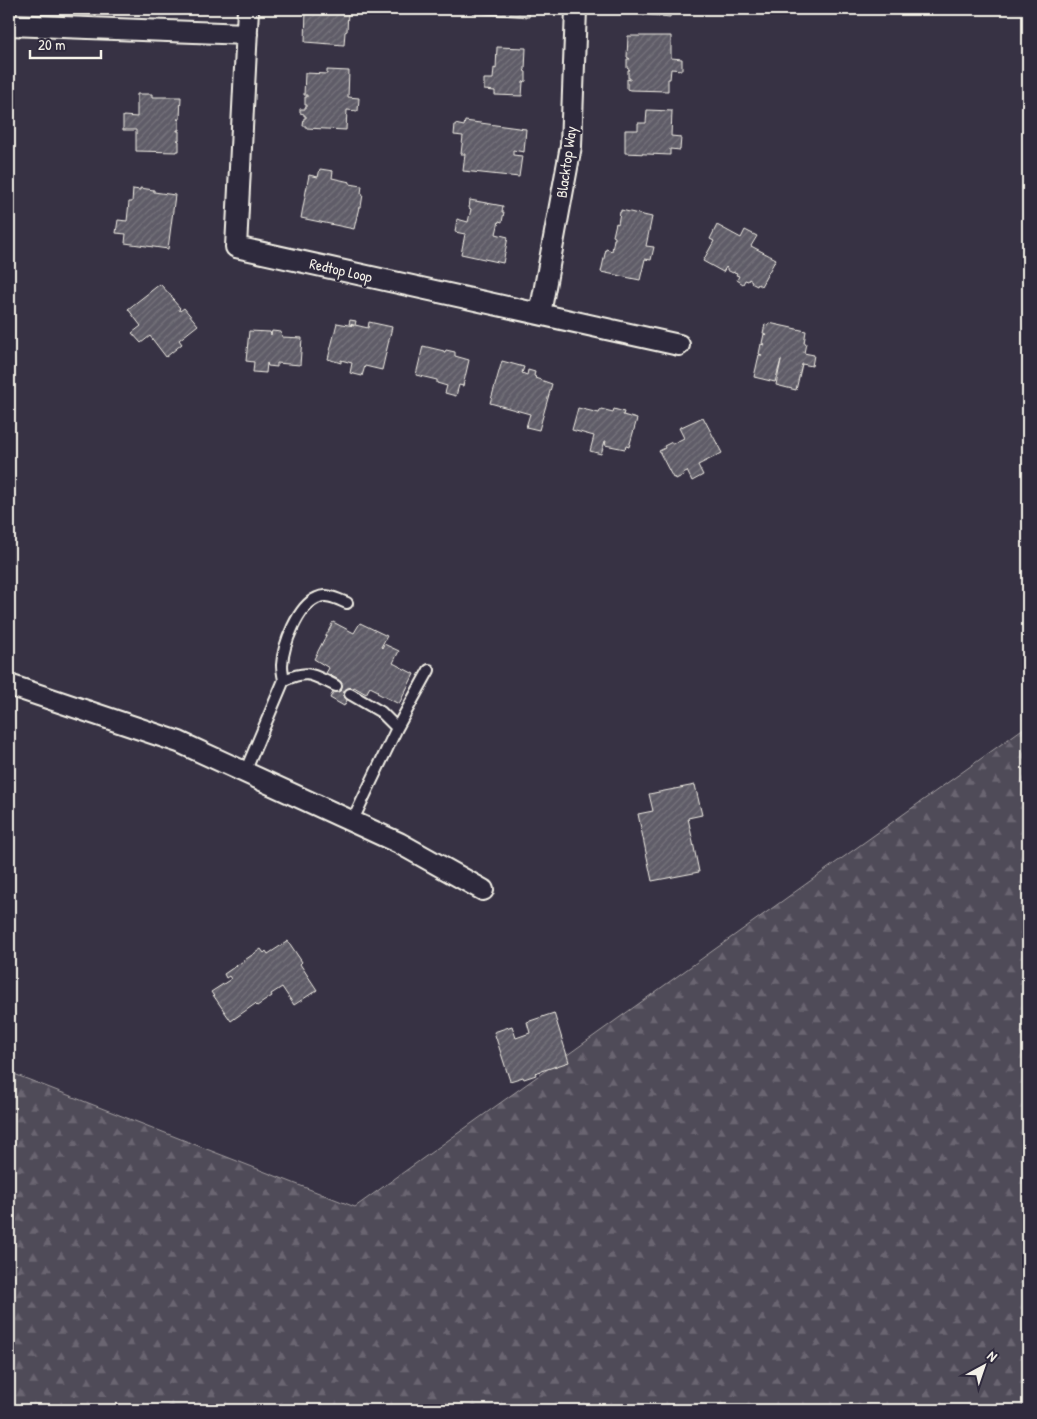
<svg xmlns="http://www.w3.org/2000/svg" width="1037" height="1419" font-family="'Patrick Hand',sans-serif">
	<defs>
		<pattern id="forest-firs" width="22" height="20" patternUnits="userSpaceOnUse" patternTransform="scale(1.25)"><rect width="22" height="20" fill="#504b59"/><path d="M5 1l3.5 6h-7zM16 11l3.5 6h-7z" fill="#6a6571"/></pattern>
		<pattern id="building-hatch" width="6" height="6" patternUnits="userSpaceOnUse" patternTransform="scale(1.25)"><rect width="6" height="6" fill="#5f5c67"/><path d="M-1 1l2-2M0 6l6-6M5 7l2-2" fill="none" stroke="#77747d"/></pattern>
	</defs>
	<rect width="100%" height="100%" fill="#373244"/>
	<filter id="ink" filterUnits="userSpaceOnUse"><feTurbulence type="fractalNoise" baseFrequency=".02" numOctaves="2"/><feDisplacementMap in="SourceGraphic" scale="10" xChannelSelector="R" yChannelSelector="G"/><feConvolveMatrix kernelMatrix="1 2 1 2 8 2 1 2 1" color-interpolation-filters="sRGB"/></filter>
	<g filter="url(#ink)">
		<path fill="url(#forest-firs)" stroke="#a29ea0" d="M1028,725V1410H9V1072L355,1207Z"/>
		<path fill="url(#building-hatch)" stroke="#f4f1e8" d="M306,9H357L356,12H348L347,31L345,32L344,45L305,42Z
			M473,9H530L529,17L472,13Z
			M631,9H671L670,17L631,13Z
			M628,36H671V58L682,59V70L671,69L670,79H668V91L630,90L627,89V79L630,80V78H628V70H630L627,68V59H630L627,57Z
			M497,47L526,48L525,70L524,71L526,72V81L523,82L522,96L495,95V91L484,90V79H493L494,68L496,69Z
			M327,70L349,71L348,97L359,98L358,111L347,110L346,130L306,128V126H303L304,118H306V116H304V114L300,113V109H305V107H307V105H305V97H307V95H304L305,73L327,74Z
			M137,94H152V97H181L180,119H177L179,120V130H177V131H179V140H177L179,141V151H177V152L136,151V130H123V116L137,117Z
			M647,110L672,111L671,136L681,137L680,150L670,149V155L625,153V130H638V123H646Z
			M465,121L526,129L524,152L513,150V155L522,156L519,177L463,171L465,154H461L463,136L454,135L455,124L464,126Z
			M320,169L333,171L332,178L350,182V184L362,186L361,193L363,194L361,207H359L354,229L301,218L309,175L318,177Z
			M140,188L154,190V192L175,195L168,249L125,243L126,234L116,233L118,220L127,221L129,202H132L133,189L140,190Z
			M470,200L503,206L502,212H504L502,222L499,221L496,234L508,237L503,263L461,254L465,234L455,232L457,219L468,222L471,209L469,208Z
			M621,210L652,217L646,246L654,247L651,260L645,259L640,280L601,272L606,249L612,251L614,239H615V237L613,236L616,223L618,224L620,212H621Z
			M717,225L741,238L745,230L757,236L751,246L776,259L761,286L758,284L757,286L751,283L752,281L749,279L748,281L745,280L743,284L737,280L739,276L736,275L737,273L734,272L733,273L727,270V268L726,267L723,272L703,261L714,241L710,239Z
			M160,284L174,299L173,300L180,308L179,309L180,311L184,308L198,325L179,340L182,344L166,357L150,336L141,343L132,333L141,326L128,309Z
			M350,320L356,321L355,325L368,328L369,322L392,327L382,370L365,366L362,376L350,373L352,363L341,360V363L328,359L337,323L354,326V325L349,324Z
			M769,323L806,331L804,343H806L804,353L814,355L812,366L802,364L796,390L776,385L781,360L775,382L754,377L759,355H762L759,354L761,344L764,345V344L762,343L764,334L766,335L767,334L763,333L765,324L768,325Z
			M249,331L270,332L271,335L272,331L281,332L282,337L302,338L300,365L277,363V367L268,366L267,363L266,373L253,372L254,362L246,361Z
			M423,346L444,351V352H445L446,350L455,352V356L469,360L463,386L459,385L456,396L445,393L447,386L437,383V380L416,375Z
			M502,361L524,367L522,373L527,375L528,370L535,372L534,376L536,377L535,378L552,384L539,430L526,427L530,414L490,403Z
			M578,408L599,413L601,409L613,412L614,409L624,412L623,415L637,419L629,447L626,446L625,449L605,445L606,441H605L601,454L590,451L594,436L572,430Z
			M703,417L722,453L698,465L703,475L692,481L687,471L683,473L684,475L676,479L675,477L673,478L659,451L665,448L664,446L672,442V444L684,438L679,428Z
			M333,622L354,633L360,623L387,636L381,647L382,648L384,644L399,651L393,663L414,674L399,704L377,693L378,691L370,687L366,694L354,687L344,706L330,698L339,680L326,673L329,668L314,659Z
			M695,785L702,815L688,818L699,872L652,881L638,814L653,811L649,794Z
			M288,941L302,962L300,964L317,990L294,1005L282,987L271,994L272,996L257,1006L255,1004L231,1021L211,992L231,979L229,976L226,978L224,974L261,949L264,953L266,951L268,954Z
			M554,1013L569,1062L535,1073L536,1075L524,1079L523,1077L510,1081L494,1032L512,1026L516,1038L530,1033L527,1022Z"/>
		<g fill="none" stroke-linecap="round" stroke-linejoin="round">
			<g stroke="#f4f1e8" stroke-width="14">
				<path id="service" d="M284,680C283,675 282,669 282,665C283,645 298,606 317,598C327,593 337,599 347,603
					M350,694L381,712L397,728L352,822
					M397,728L429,670
					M245,772L284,680C310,669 312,675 336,686"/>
			</g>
			<g stroke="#f4f1e8" stroke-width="24">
				<path id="minor" d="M248,9L236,247L679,345
					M9,25L247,34
					M540,314L571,146L576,9
					M9,685L179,742L399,843L483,890"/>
			</g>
			<use href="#service" stroke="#2f2a3d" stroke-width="10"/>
			<use href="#minor" stroke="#2f2a3d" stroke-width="20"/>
		</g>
	</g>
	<g text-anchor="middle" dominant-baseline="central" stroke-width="4.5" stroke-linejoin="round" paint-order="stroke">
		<g font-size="15" fill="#f4f1e8" stroke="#2f2a3d">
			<text transform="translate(566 162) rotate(-82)">Blacktop Way</text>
			<text transform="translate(341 270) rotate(13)">Redtop Loop</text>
		</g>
	</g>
	<rect width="1037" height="1419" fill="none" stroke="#2f2a3d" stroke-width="30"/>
	<rect x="15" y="15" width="1007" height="1389" fill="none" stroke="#f4f1e8" stroke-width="2" filter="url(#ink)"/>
	<g transform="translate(984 1366) rotate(40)" stroke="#2f2a3d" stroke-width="4" paint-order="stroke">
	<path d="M0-4L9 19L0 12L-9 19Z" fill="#f4f1e8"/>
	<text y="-8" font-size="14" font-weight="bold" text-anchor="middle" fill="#f4f1e8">N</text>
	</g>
	<path d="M30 50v8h71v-8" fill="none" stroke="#f4f1e8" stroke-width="2.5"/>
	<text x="38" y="50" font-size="15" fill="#f4f1e8" stroke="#2f2a3d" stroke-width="4" paint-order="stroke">20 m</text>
</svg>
